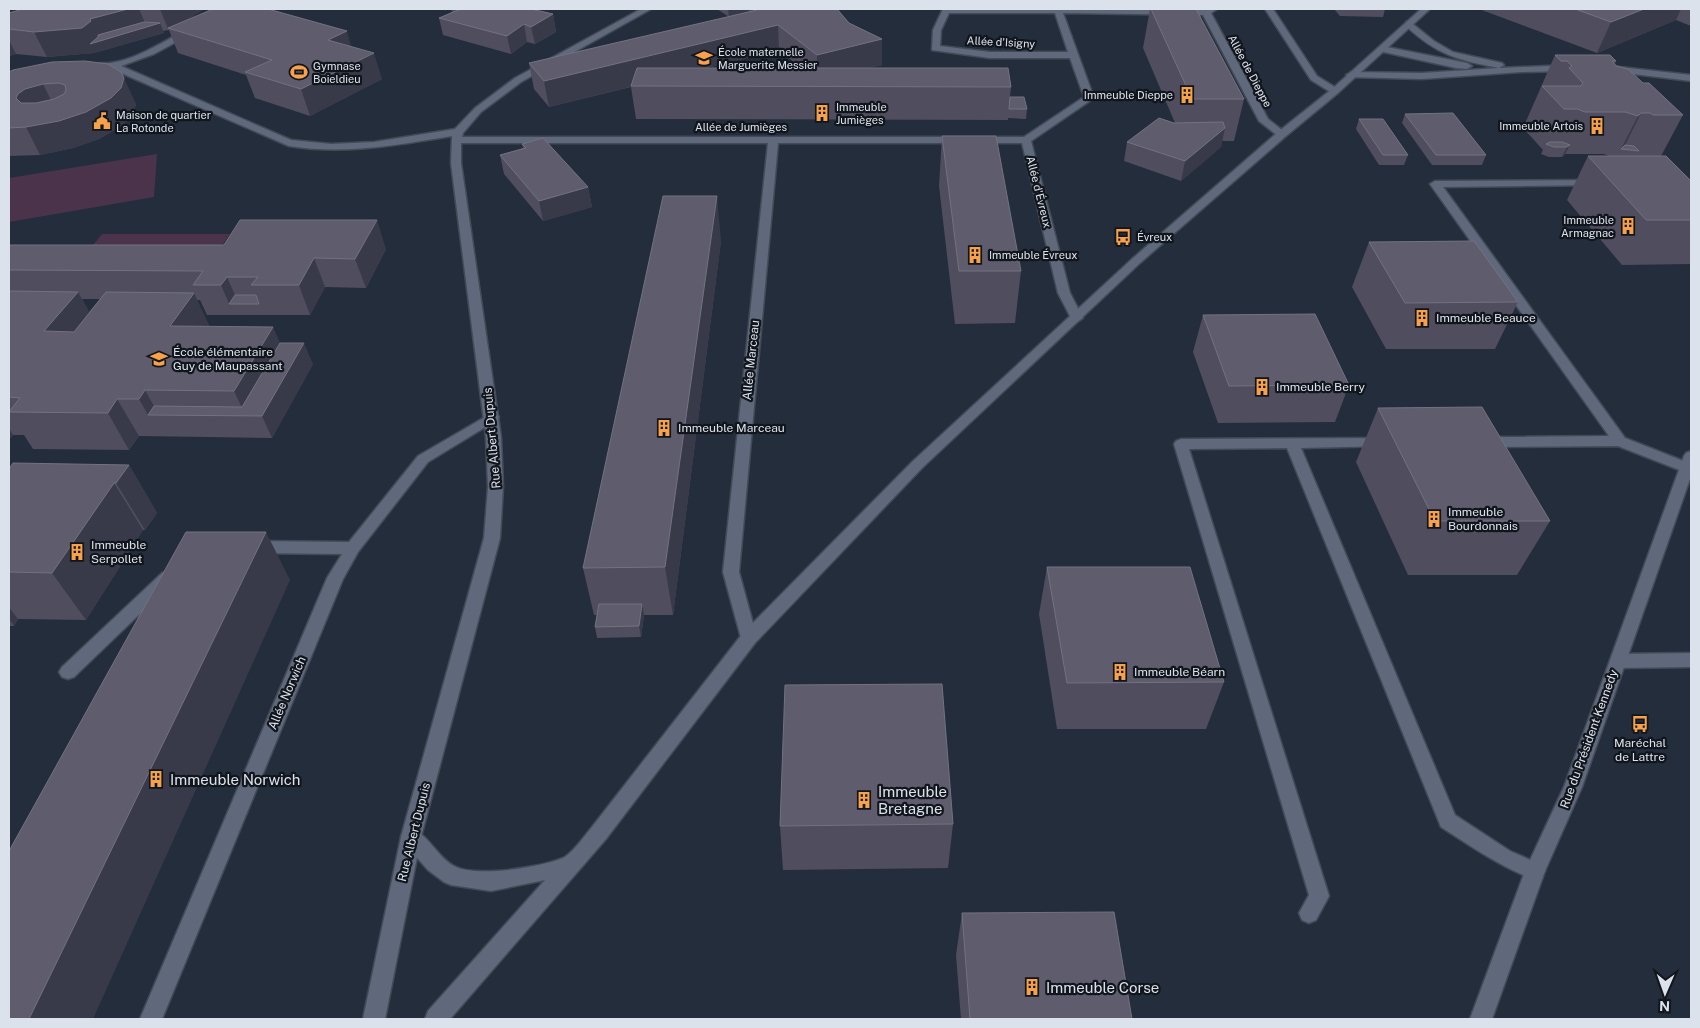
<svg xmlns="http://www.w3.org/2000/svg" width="1700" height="1028" font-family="'Public Sans',sans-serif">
	<rect width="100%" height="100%" fill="#242d3c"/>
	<path fill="#4b334c" d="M157,154L154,197L9,222V178Z
		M102,234H230L205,271L71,272Z"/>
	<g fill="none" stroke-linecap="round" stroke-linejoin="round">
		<g stroke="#434a57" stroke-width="3">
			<path id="service" d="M1594,180L1598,181L1599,183L1598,185L1443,187L1625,438L1691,464V472L1682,471L1618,446L1483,447L1478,445L1476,442L1478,439L1483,437L1609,436L1430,184L1435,181Z
				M492,413L497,414L499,417L497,420L428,462L358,552L343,579L162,1019H140L327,578L342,554L254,553L249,551L246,547L249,543L254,541L349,542L418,456Z
				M1383,438L1388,440L1390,443L1388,446L1301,448L1455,815L1510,851L1542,865L1545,871L1542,877L1535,880C1501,867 1472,847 1441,827L1287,448L1189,449L1329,896L1316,920L1309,923L1302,920L1299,913L1309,895L1174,444L1176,441L1181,439Z
				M168,571L174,573L176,577L174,581L74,677L68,679L62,677L59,672L62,667L162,573Z
				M1691,653V667L1618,668L1612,666L1610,661L1612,656L1618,654Z"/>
		</g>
		<g stroke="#434a57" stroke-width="3">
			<path id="minor" d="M641,9H651L521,82L481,112L463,133L462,137H1024L1084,97L1070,58H990L932,50L933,30L943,9H1217L1211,13L1268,119L1287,134L1282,137L1278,136L1259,121L1203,15L1063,13L1094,98L1031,141L1070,293L1083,318L1077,322L1071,318L1058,293L1022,143H778L739,572L757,638L755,643L749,644L743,643L741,638L723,572L768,143H461V163L501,437L503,487L500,538L421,837L385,1019H363L401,837L484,538L488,487L486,437L451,163L452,136C397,145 344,155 289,146L112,69L92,70L87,67C93,62 102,64 110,63C134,60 162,43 183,31H189V35L154,54L121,66L291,140L331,144L374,142L455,129L475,108L515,78ZM949,13H1055L1068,52H990L940,46L941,30Z
				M1265,9H1273L1317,76L1338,89V93H1332L1311,80Z
				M1409,21L1434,41L1453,52L1502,63L1504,65L1499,68L1570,65L1575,68L1570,71L1521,72L1422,79L1348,77L1346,75L1351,72L1422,73L1499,68C1458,60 1437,55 1406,26V22Z
				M1382,46L1467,63L1472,66L1467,69L1456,68L1379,51L1377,49Z
				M1611,66L1691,75V81L1608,71V67Z
				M1691,451V476L1582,787L1545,871L1492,1019H1470L1525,871L1564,787L1684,456L1686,453Z"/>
		</g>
		<g stroke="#434a57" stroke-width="3">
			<path id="tertiary" d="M1421,9H1430L1338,93L1286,136L1140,263L922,468L755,643L606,839L450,1019H425L428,1011L545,880L491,891L451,885L444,882L428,870L404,843L401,837L404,831L411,828C429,835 437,857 454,866C475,878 541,867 563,858C572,854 586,834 592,827L743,633L912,462L1132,259L1278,132L1332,89Z"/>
		</g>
		<use href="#service" fill="#5f697b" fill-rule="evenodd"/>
		<use href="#minor" fill="#5f697b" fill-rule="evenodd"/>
		<use href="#tertiary" fill="#5f697b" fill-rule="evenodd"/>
	</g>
	<path fill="#504d5e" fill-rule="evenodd" d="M23,9H204L185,21L352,47L382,79L310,116L255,98L246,75L178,53L169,30L163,31L164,33L94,53L47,57L16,54L9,56V13Z
		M451,9H531L553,14L556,32L535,44L527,42L511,54L443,35L439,18L452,12Z
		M717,9H837L849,23L882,39V65L870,68L1011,87L1010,97L1027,109L1026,119L1008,118V120L636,119L631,87L549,107L534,89L529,63L729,17ZM779,50L801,68H707Z
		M1150,9L1244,99L1234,141H1222L1221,147L1181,181L1124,161L1127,142L1175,123L1143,48Z
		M1334,9H1385L1383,17L1340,16Z
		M1479,9H1691V26L1676,20L1597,53Z
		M1555,55L1616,61L1615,64L1643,83L1683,115L1661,156L1691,220V264L1622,265L1567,200L1588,156H1609L1604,154H1565L1562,157H1549L1541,154L1543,150L1523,128Z
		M52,62L136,104L133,114L123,125L99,139L73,148L40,155L9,156V72Z
		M1405,114L1486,155L1482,165H1432L1402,123Z
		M1359,119L1408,155L1404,165H1379L1356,129Z
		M942,136L1021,271L1015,323L955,324L939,186Z
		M522,144L588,187L592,207L543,221L504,174L500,155L523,148Z
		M721,241L673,615H644L641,637L597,638L595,627L597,615H594L583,568Z
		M1369,242L1518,302L1495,349H1386L1352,287Z
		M9,245L386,249L366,288L325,287L310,315H207L200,300H197L209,326L280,343L313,364L272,438L139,436L129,450L33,449L24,435H13L9,440ZM82,299H100L89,312Z
		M1203,315L1349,385L1335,422L1218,423L1193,352Z
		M1378,408L1550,521L1517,575H1408L1356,462Z
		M129,465L157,513L145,530H143L86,620L18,619L14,626H9V469Z
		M1047,567L1224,682L1206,729H1057L1039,614Z
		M953,824L948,868L783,870L780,826Z
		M962,913L1132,1019H961L956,955Z"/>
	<path fill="#383a4a" d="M128,9H139L147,27L160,23L164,33L94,53L47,57L34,32L90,19Z
		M160,9H204L171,29L168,28L169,31Z
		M728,9H749V12L729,17Z
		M1644,9H1681L1676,20L1597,53L1611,22Z
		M553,14L556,32L535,44L531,27Z
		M524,24L527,42L511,54L507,36Z
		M778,25L779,50L549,107L544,81Z
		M347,31L354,57L328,40Z
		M882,39V65L818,81L817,55Z
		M9,40L16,54L9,56Z
		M374,53L382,79L310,116L301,89Z
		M124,78L136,104L133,114L123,125L99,139L73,148L40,155L26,127Z
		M43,84L56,110L32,120L16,98L18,94L25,89Z
		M1641,113L1623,149H1621L1638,116Z
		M1225,128L1221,147L1181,181L1185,161Z
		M1570,145L1565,154L1562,157L1567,147Z
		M588,187L592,207L543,221L539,201Z
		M717,196L721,241L673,615L665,567Z
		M377,220L386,249L366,288L355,259Z
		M314,258L325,287L310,315L299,285Z
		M227,277L239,304H229L234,315L221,285Z
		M78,292L98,328L66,368L44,331Z
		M194,293L211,329L170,326Z
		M273,327L289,363L246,416L234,391Z
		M304,343L313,364L272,438L262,416Z
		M145,390L159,415H148L139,399Z
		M117,399L139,436L129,450L108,413Z
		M9,428L13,435L9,440Z
		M129,465L157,513L145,530L116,483Z
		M114,483L143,530L86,620L52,573Z
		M266,532L290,580L93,1019H29Z
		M642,604L644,615L641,637L639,626Z
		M9,607L18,619L14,626L9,619Z"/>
	<path fill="#5f5d6d" stroke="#727281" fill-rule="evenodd" d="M23,9H128L90,19L91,21L82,28L34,32L9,29V13Z
		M213,9H268L347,31L328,40L374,53L301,89L245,72L272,60L168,28Z
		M461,9H531L553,14L531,27L524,24L507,36L439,18Z
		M756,9H837L849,23L882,39L817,55L778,25L544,81L529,63L757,10Z
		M1151,9H1196L1244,99H1192Z
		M1575,9H1644L1611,22Z
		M144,22L160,23L90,44L98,37V35Z
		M1555,55H1610L1616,61H1612L1616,66L1628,69L1643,83H1649L1683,115H1653L1650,113H1641L1638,116L1625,112H1585L1577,109H1564L1542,86H1581L1583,83L1569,68L1572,66L1567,61H1561Z
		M85,61L108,64L121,72L124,78L121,88L111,98L86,112L59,121L26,127L9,128V72L13,70L52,62ZM59,83L65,85L66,90L64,94L54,99L36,103H21L16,98L18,94L25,89L43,84Z
		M637,68H1008L1011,87L631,86Z
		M1010,97H1024L1027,109H1009Z
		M1453,113L1486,155H1436L1405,114Z
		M1159,118L1174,123L1223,122L1225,128L1185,161L1127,142Z
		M1359,119H1383L1408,155H1383Z
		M942,136H996L1021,271H959Z
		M543,138L588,187L539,201L500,155L526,148L522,144Z
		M1550,142H1562L1570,145L1567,147H1554L1546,144Z
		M1625,145L1634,146L1639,151L1621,149Z
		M1588,156H1666L1691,181V220H1646Z
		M663,196H717L665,567L583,568Z
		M240,220H377L355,259L314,258L299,285H251L258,277H227L221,285H193L203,271L9,270V245H224Z
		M1474,241L1518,302L1405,303L1369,242Z
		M9,291L78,292L44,331L74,332L106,292L194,293L170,326L273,327L234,391L145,390L139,399H117L108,413L9,412L20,398L9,397Z
		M235,295H256L259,304H229Z
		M1315,314L1349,385L1229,386L1203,315Z
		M280,343H304L262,416L148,415L154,406L242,407Z
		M1482,407L1550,521H1435L1378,408Z
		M13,463L129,465L116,483H114L52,573L9,572V469Z
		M186,532H266L29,1019H9V851Z
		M1047,567H1190L1224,682L1067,683Z
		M599,604H642L639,626L595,627Z
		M942,684L953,824L780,826L785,685Z
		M1114,912L1132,1019H970L962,913Z"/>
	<defs>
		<g id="school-bare" transform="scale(1.35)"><path d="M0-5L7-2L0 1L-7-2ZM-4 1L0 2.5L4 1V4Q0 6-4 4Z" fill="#f7a14a" stroke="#11151c" stroke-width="2.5" paint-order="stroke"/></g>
		<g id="stadium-bare" transform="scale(1.35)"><path d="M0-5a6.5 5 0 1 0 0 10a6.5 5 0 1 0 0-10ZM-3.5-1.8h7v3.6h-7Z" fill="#f7a14a" stroke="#11151c" stroke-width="2.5" paint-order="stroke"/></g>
		<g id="building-bare" transform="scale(1.35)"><path d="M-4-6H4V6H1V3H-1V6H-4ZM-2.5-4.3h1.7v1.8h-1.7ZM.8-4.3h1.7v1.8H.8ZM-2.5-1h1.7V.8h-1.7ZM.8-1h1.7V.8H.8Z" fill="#f7a14a" stroke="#11151c" stroke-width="2.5" paint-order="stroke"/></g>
		<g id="civic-bare" transform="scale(1.35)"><path d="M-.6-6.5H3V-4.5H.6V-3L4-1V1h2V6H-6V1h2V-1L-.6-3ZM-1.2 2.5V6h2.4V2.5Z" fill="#f7a14a" stroke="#11151c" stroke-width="2.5" paint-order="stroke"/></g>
		<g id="bus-bare" transform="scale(1.35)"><path d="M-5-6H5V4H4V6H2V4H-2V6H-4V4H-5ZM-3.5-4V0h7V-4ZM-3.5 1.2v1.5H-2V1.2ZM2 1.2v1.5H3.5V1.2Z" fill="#f7a14a" stroke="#11151c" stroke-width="2.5" paint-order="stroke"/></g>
	</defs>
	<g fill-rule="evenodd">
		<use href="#school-bare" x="704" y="58"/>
		<use href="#stadium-bare" x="299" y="72"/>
		<use href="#building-bare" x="1187" y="95"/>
		<use href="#building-bare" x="822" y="113"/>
		<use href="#civic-bare" x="102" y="121"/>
		<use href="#building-bare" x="1597" y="126"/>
		<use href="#building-bare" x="1628" y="226"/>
		<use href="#bus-bare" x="1123" y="237"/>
		<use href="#building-bare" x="975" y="255"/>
		<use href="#building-bare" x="1422" y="318"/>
		<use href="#school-bare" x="159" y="359"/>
		<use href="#building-bare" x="1262" y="387"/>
		<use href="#building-bare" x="664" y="428"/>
		<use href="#building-bare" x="1434" y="519"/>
		<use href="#building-bare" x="77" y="552"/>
		<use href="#building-bare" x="1120" y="672"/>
		<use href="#bus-bare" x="1640" y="724"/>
		<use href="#building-bare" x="156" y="779"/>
		<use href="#building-bare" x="864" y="800"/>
		<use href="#building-bare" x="1032" y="987"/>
	</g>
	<g text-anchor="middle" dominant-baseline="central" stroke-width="4.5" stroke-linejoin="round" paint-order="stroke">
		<g font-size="11" fill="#dce2ec" stroke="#11151c">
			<text transform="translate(1001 42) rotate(3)">Allée d'Isigny</text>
			<text transform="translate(1250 71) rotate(62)">Allée de Dieppe</text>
			<text x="741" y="127">Allée de Jumièges</text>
			<text transform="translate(1039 192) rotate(76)">Allée d'Évreux</text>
		</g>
		<g font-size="11" fill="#dce2ec" stroke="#11151c" text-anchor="start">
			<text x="718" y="52">École maternelle<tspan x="718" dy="13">Marguerite Messier</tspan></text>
			<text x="313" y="66">Gymnase<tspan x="313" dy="13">Boieldieu</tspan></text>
			<text x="1173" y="95" text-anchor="end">Immeuble Dieppe</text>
			<text x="836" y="107">Immeuble<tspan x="836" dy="13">Jumièges</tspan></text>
			<text x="116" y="115">Maison de quartier<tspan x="116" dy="13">La Rotonde</tspan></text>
			<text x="1583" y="126" text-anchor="end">Immeuble Artois</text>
			<text x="1614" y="220" text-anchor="end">Immeuble<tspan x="1614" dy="13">Armagnac</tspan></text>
			<text x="1137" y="237">Évreux</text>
			<text x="989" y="255">Immeuble Évreux</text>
		</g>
		<g font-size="12" fill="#dce2ec" stroke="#11151c" text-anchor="start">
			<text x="1436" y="318">Immeuble Beauce</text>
			<text x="173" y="352">École élémentaire<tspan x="173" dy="14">Guy de Maupassant</tspan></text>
			<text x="1276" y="387">Immeuble Berry</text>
			<text x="678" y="428">Immeuble Marceau</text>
			<text x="1448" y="512">Immeuble<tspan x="1448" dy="14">Bourdonnais</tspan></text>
			<text x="91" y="545">Immeuble<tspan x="91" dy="14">Serpollet</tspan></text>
			<text x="1134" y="672">Immeuble Béarn</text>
			<text x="1640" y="743" text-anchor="middle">Maréchal<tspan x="1640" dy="14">de Lattre</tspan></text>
		</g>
		<g font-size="12" fill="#dce2ec" stroke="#11151c">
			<text transform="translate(751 360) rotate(-84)">Allée Marceau</text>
			<text transform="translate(492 438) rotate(-95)">Rue Albert Dupuis</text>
			<text transform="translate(287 693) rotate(-67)">Allée Norwich</text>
			<text transform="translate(1589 739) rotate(-70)">Rue du Président Kennedy</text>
			<text transform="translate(414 832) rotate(-76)">Rue Albert Dupuis</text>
		</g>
		<g font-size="15" fill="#dce2ec" stroke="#11151c" text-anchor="start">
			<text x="170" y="779">Immeuble Norwich</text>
			<text x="878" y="791">Immeuble<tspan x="878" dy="17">Bretagne</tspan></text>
			<text x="1046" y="987">Immeuble Corse</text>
		</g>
	</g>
	<rect width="1700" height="1028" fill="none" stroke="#dce2ec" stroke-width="20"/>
	<g transform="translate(1665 993) rotate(182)" stroke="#11151c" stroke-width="4" paint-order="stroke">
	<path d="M0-4L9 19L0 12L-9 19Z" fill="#dce2ec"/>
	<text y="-8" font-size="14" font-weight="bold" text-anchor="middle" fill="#dce2ec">N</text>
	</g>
</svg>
